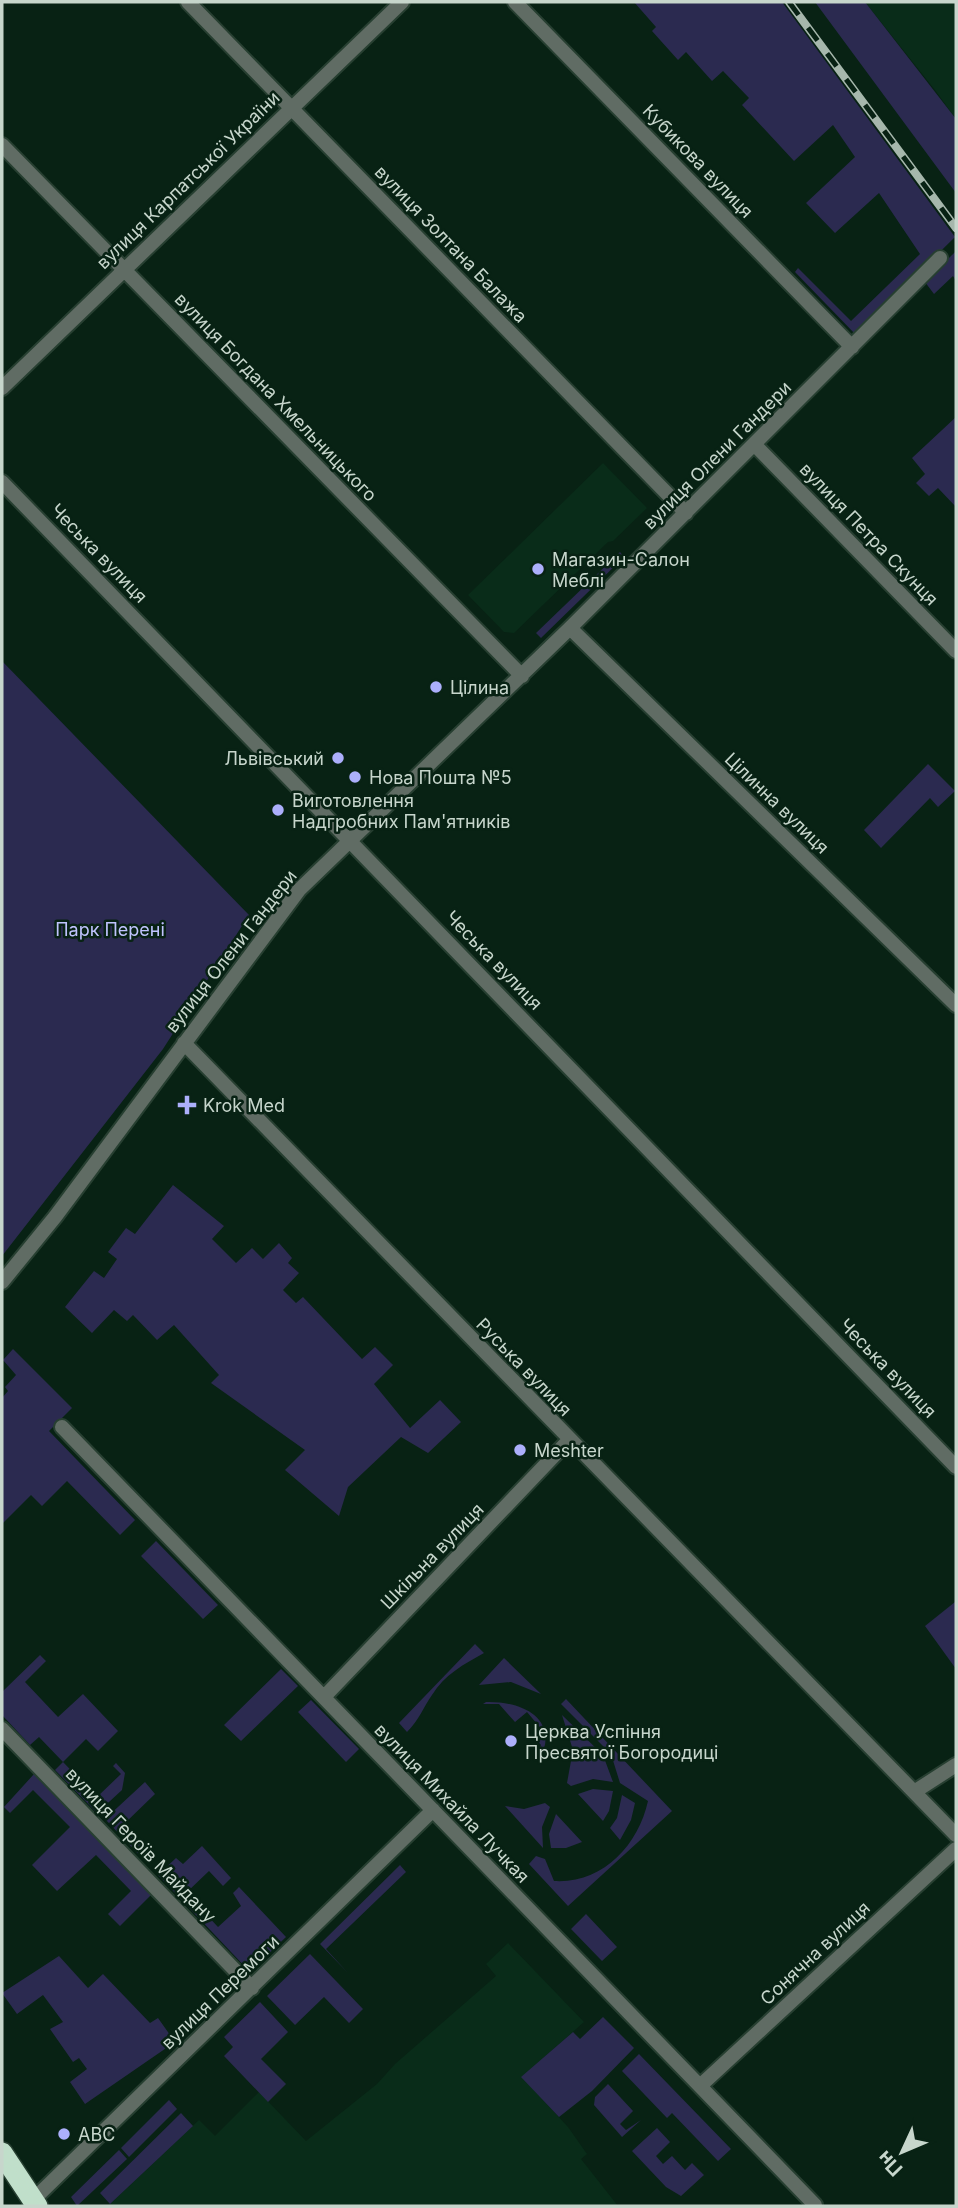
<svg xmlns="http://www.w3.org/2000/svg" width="958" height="2208" font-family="Inter,sans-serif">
	<rect width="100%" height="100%" fill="#082214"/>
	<path fill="#092c19" d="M865,2H956V119L935,90Z
		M603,463L647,508L613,541L608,542L514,633L504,632L468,595Z
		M508,1943L584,2022L522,2077L568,2127L587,2154L581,2159L618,2206H108L199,2120L215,2136L259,2092L306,2141L377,2084L395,2064L496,1976L486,1964Z"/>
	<path fill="#2b2a50" d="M634,2H782L955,237L856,335L795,272L798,268L851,321L920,254L879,193L835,233L806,203L855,157L833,125L794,161L742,105L749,98L723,71L712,81L686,52L678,60L652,31L656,27Z
		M815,2H865L956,119V193Z
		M956,251V281L953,276L934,294L925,282Z
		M956,417V507L938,488L929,496L916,483L925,474L912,458Z
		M620,552L624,557L541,638L536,633Z
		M2,661L249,915L163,1049L2,1256Z
		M928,764L955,791L938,807L930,798L881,848L864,830Z
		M173,1185L224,1226L212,1239L236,1263L252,1248L263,1259L279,1243L292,1258L288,1263L299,1273L283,1290L296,1303L303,1297L362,1359L375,1347L393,1365L374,1384L410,1428L440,1400L461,1422L428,1453L401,1437L348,1487L339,1516L285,1470L305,1450L211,1383L219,1375L174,1325L157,1340L133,1315L127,1321L114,1310L92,1333L65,1307L94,1271L104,1278L117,1259L108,1252L126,1228L135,1234Z
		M13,1349L72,1408L49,1431L135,1520L120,1535L67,1481L42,1506L31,1495L2,1524V1398L8,1391L5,1387L16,1375L3,1360Z
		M156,1541L218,1605L203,1619L141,1556Z
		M955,1602L956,1604V1669L925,1626Z
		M475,1644L484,1653C464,1664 444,1675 432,1695C423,1708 419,1720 407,1732L399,1723Z
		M40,1655L46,1661L25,1682L58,1717L83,1694L118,1731L98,1751L86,1739L63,1762L97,1797L121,1774L113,1766L116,1763L125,1773L122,1790L97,1813L55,1770L63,1762L39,1737L30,1745L2,1715V1692Z
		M504,1658L541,1694L511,1682L479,1685Z
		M281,1669L298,1686L241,1741L224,1725Z
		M566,1699L672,1811L568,1906L529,1864L536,1856L545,1859L554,1881C602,1884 638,1846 648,1801L620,1783L611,1754L561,1704Z
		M311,1700L359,1749L346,1762L298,1712Z
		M486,1702C522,1701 560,1718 540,1760L536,1756L541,1745L535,1738L543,1731L527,1712L515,1722L499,1704H483Z
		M562,1715L603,1755L613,1782L593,1779L571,1786L567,1783L573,1750Z
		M34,1774L151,1895L120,1926L108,1914L131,1891L96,1855L57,1891L32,1865L70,1827L33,1790L10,1813L4,1807Z
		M145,1782L155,1794L123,1825L152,1856L146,1862L105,1819Z
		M593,1789L613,1791L609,1811L603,1821L578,1794Z
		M622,1795L635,1803L631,1820L620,1840L610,1828L617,1818Z
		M545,1803L550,1807L542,1827L543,1848L505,1806L524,1809Z
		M556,1814L582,1842L566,1848H551L549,1834Z
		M202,1846L231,1878L223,1886L209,1871L186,1893L218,1927L241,1906L233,1893L239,1887L286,1937L250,1972L158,1875L176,1858L183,1864Z
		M400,1865L406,1872L326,1949L348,1973L320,1944Z
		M586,1914L617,1947L602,1961L571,1929Z
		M310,1954L363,2009L349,2023L324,1997L295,2025L267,1996Z
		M59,1956L88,1988L103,1974L150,2023L158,2018L175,2042L85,2104L70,2082L87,2069L79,2058L73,2062L50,2029L63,2022L43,1995L17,2014L2,1993Z
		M260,2002L288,2032L261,2059L286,2084L268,2102L224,2056L233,2047L224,2037Z
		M603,2017L634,2048L592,2091L559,2117L521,2077L573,2032L580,2039Z
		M639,2054L731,2149L718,2161L672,2113L667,2118L622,2071Z
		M608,2084L633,2111L620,2124L626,2130L641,2120L622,2137L594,2105L595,2097Z
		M169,2100L177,2109L129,2157L121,2148Z
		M181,2113L193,2126L110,2204L100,2193Z
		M657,2128L670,2142L656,2156L663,2164L672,2156L685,2170L692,2163L704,2175L681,2196L666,2187L632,2151Z
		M119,2150L127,2159L77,2206L71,2197Z"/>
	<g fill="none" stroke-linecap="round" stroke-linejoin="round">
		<g stroke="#273f31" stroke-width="18">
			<path id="street" d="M188,2L686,513
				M515,2L852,347
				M2,145L522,676
				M2,388L402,2
				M755,445L956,651
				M2,482L956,1467
				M570,628L956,1005
				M184,1043L956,1835
				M2,1282L55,1217L299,890L570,628L940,258
				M62,1427L815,2205
				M324,1697L569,1440
				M2,1729L252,1988
				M914,1792L956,1765
				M700,2086L956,1849
				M33,2200L433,1810"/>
		</g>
		<g stroke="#273f31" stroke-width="24">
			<path id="highway" d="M2,2153L37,2206"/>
		</g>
		<use href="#street" stroke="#606c64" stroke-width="14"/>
		<use href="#highway" stroke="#c0dfca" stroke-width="21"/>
		<g stroke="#a6b7ac" stroke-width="8">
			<path id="rail" d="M789,2L956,228"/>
		</g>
		<use href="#rail" stroke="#082214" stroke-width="5" stroke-dasharray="16" stroke-linecap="butt"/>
	</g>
	<g fill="#acaffb" stroke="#082214" stroke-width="2.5">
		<circle cx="538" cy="569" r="7"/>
		<circle cx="436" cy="687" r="7"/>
		<circle cx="338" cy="758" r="7"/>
		<circle cx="355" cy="777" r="7"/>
		<circle cx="278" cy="810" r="7"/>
		<path d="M183.5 1094.5h7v7h7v7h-7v7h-7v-7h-7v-7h7z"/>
		<circle cx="520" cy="1450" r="7"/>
		<circle cx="511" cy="1741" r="7"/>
		<circle cx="64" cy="2134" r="7"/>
	</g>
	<g text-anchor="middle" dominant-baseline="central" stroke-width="5" stroke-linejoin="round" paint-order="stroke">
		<g font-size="18" fill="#c7d6cc" stroke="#082214">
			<text transform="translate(698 161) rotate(46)">Кубикова вулиця</text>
			<text transform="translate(188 180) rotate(-44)">вулиця Карпатської України</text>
			<text transform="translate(451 244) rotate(46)">вулиця Золтана Балажа</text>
			<text transform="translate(276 397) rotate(46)">вулиця Богдана Хмельницького</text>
			<text transform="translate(717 455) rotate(-45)">вулиця Олени Гандери</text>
			<text transform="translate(869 534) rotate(46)">вулиця Петра Скунця</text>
			<text transform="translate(99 553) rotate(46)">Чеська вулиця</text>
			<text transform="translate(777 803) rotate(44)">Цілинна вулиця</text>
			<text transform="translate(231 951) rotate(-52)">вулиця Олени Гандери</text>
			<text transform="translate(494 960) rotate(46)">Чеська вулиця</text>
			<text transform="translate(524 1367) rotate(46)">Руська вулиця</text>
			<text transform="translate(888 1368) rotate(46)">Чеська вулиця</text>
			<text transform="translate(432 1556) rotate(-46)">Шкільна вулиця</text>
			<text transform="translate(452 1803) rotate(46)">вулиця Михайла Лучкая</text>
			<text transform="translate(141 1845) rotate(46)">вулиця Героїв Майдану</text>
			<text transform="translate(815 1953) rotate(-43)">Сонячна вулиця</text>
			<text transform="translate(220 1992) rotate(-44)">вулиця Перемоги</text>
		</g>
		<g font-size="18" fill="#c7d6cc" stroke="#082214" text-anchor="start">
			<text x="552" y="559">Магазин-Салон<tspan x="552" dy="21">Меблі</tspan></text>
			<text x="450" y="687">Цілина</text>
			<text x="324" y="758" text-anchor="end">Львівський</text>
			<text x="369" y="777">Нова Пошта №5</text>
			<text x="292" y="800">Виготовлення<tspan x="292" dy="21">Надгробних Пам'ятників</tspan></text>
			<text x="203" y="1105">Krok Med</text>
			<text x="534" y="1450">Meshter</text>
			<text x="525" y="1731">Церква Успіння<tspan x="525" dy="21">Пресвятої Богородиці</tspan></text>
			<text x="78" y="2134">ABC</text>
		</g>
		<g font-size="18" fill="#c0c3fe" stroke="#082214">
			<text x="110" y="929">Парк Перені</text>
		</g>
	</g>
	<rect width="958" height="2208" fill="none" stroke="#c7d6cc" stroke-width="7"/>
	<g transform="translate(902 2152) rotate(226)" stroke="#082214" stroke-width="5" paint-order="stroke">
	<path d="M0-5L12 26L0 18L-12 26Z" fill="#c7d6cc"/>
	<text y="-10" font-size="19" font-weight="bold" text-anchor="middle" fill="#c7d6cc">Пн</text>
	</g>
</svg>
